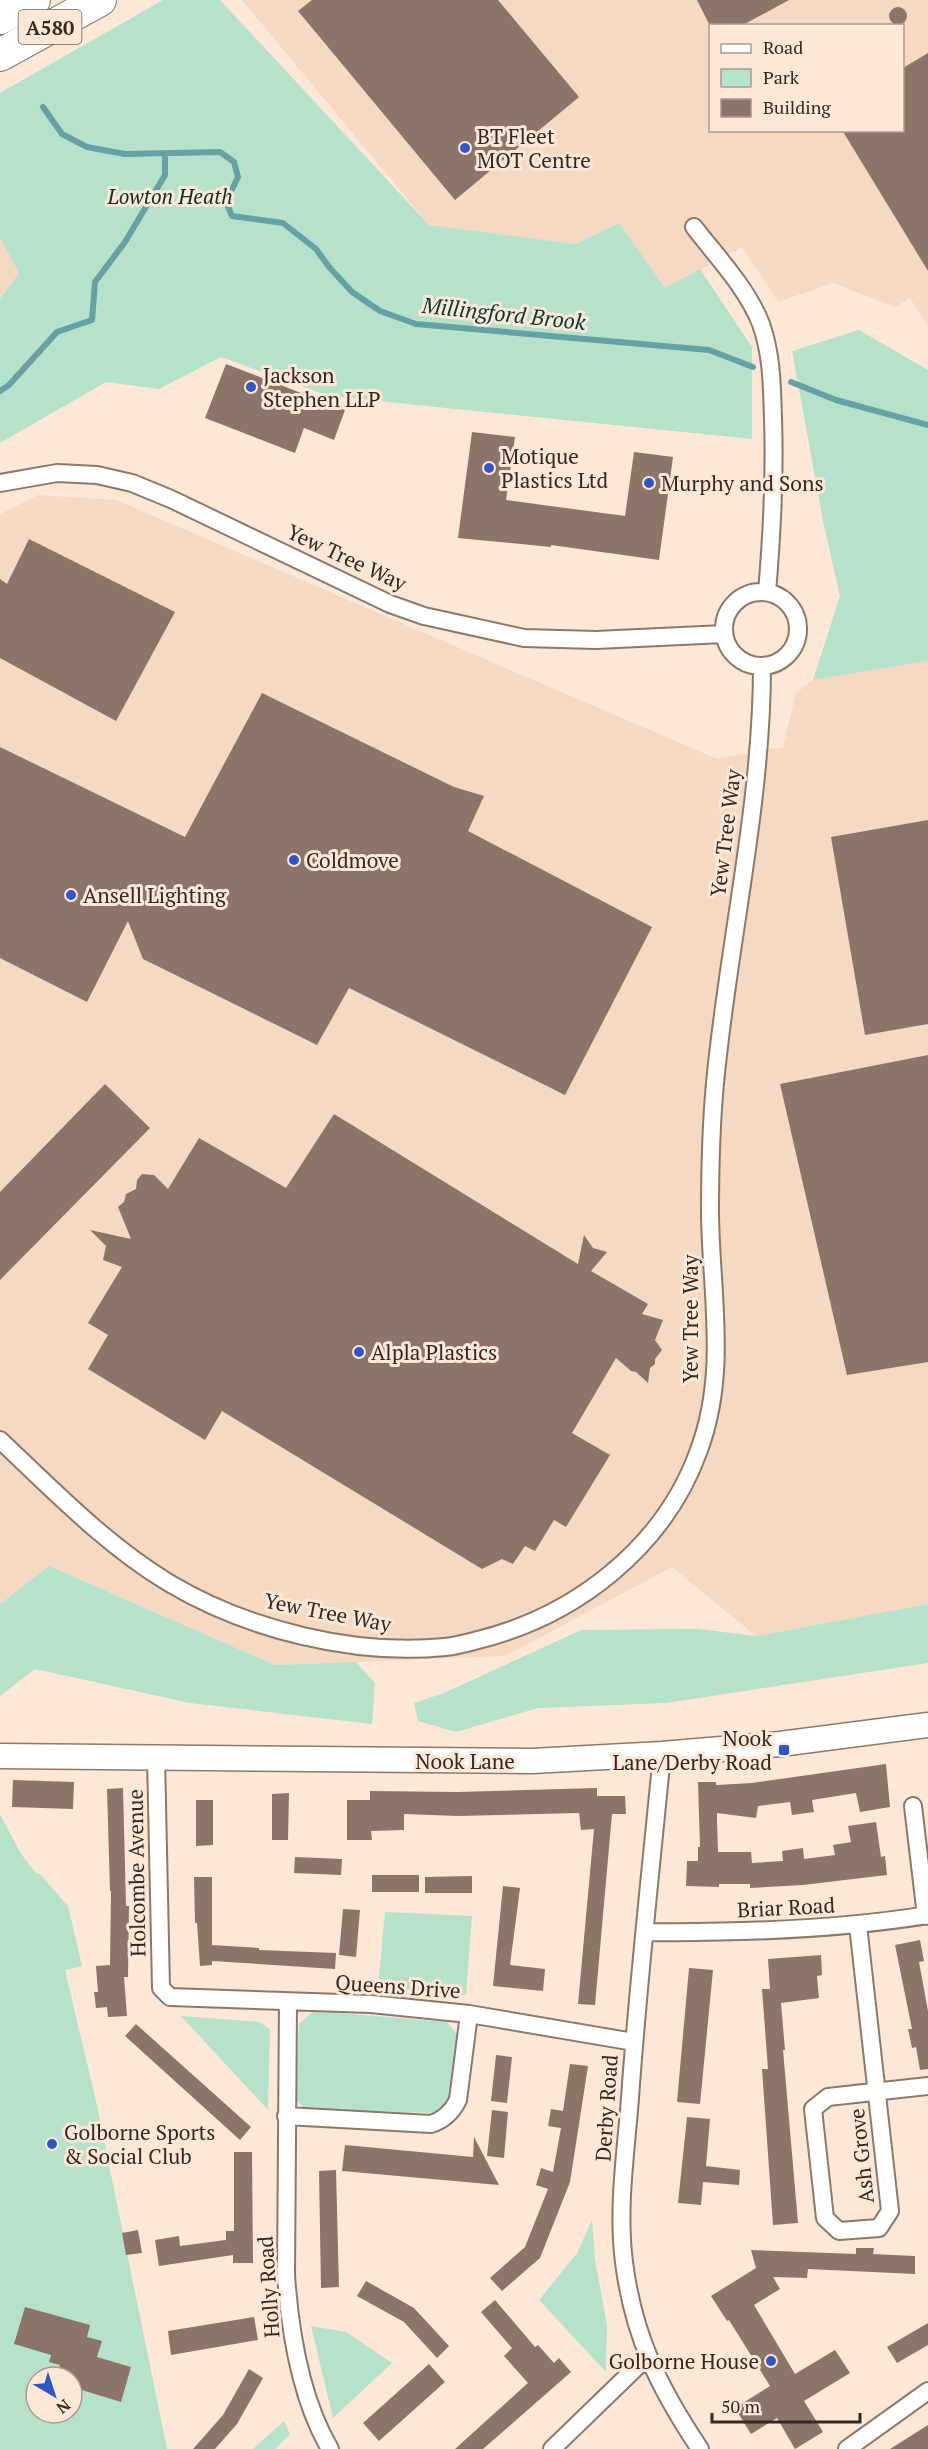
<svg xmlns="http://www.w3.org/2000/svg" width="928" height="2449" font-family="'PT Serif',serif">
	<rect width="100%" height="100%" fill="#fde7d6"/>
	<path fill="#f5d9c2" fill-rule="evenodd" d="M242,0H928V326L910,298L896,307L833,283L778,302L742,247L665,289L619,223L576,244L429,225ZM710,26H902V130H710Z
		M0,238L19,273L0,299Z
		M38,495L116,500L717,759L783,747L796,693L813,680L928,661V1604L756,1636L672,1567L505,1656L275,1665L49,1566L0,1604V514Z"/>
	<path fill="#b6e2cb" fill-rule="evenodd" d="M163,0H220L429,225L576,244L619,223L665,288L700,269L752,347V439L329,396L221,357L159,389L106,382L0,443V299L19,273L0,238V93Z
		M859,330L928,370V661L813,680L840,596L824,526L792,351Z
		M49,1566L275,1665L356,1662L375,1683L372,1724L190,1703L35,1669L0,1696V1604Z
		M928,1604V1663L666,1703L538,1708L456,1732L418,1721L414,1703L444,1693L581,1630L698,1629L756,1636Z
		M0,1814L21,1854L37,1874H40L68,1906L82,1966L65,1970L96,2101L167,2449H0ZM36,2377H72V2413H36Z
		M385,1912L472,1916L466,1995L378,1987Z
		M314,2011L447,2022L459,2037L451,2101L436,2113L305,2109L294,2097L299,2024Z
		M181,2016L259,2022L270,2029L268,2110Z
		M592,2220L595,2260L607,2325L606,2372L539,2300L577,2253Z
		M311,2326L346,2332L392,2363L333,2418Z
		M284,2421L290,2434L275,2449H253Z"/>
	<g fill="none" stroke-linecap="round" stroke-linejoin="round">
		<path stroke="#66a1a4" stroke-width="6" d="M43,107L62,134L87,147L125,154L220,152L234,162L238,177L226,202L232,216L283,223L316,249L329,267L352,292L380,311L416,324L709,350L753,367
			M791,382L836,400L928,425
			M0,391L9,385L57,332L92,320L95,282L125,242L165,175V153"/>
	</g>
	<path fill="#8b7569" d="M312,0H498L579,97L455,200L298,11Z
		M697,0H789L741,26H710Z
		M889 16a9 9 0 1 1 18 0a9 9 0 1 1-18 0Z
		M928,53V271L842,130H903V68Z
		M226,364L345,410L334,440L304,428L295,453L205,418Z
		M472,432L515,437L506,500L625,516L634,452L673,457L659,560L551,545V547L458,538Z
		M29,539L175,612L116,721L0,658V579L7,584Z
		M262,693L454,787L484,796L468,831L652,927L565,1095L349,988L317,1045L143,959L128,921L87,1002L0,958V747L185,837Z
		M928,820V1024L865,1035L831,837Z
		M928,1055V1362L847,1375L780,1084Z
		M105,1084L150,1128L0,1280V1192Z
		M334,1114L578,1264L584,1235L593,1248L607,1252L591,1271L648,1304L642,1314L663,1320L655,1340L662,1350L655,1359V1364L650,1368L648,1383L636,1372L631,1371L616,1358L572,1433L610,1455L566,1527L554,1520L535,1551L525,1546L513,1564L502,1559L482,1569L222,1411L205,1440L88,1369L108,1335L88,1323L122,1267L103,1260L106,1246L90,1230L131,1239L118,1207L124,1202L126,1194L136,1189L137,1180L142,1174L154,1175L168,1189L199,1138L286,1188Z
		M886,1764L890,1807L860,1812L856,1793L812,1800L814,1812L792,1815L790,1802L758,1806L756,1818L717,1813V1820L718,1852H751L752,1863L783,1861L782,1851L803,1848L804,1859L835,1855L833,1845L851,1842L848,1826L876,1822L881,1857L885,1856L887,1875L803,1885L750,1888V1884H719V1887L686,1886L687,1861H698V1847H700L698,1782H716V1785L752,1783Z
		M13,1780L74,1782L73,1809L12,1807Z
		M123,1788L126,1906H129L128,1977H124L127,2016L108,2017L107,2007L96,2008L94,1992H98L96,1966L110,1965L111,1891H110L107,1789Z
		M597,1788V1796H625L626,1814H612L595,2005L578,2004L594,1829L581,1830L579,1813L458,1816L404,1814V1830L371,1831L372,1840H347V1800H370V1791L458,1792Z
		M289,1793L288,1840H272V1794Z
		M196,1800H213V1845L196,1846Z
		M295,1857L342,1859L341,1875L294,1873Z
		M372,1875H419V1892H372Z
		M472,1876V1893H425V1877Z
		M194,1877H212V1945L259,1948V1950L336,1953L335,1969L212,1961V1965L200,1966L197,1923H195Z
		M503,1886L520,1888L510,1965L545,1969L543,1991L493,1986Z
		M343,1909L360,1910L356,1957L339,1955Z
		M920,1940L924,1961L919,1962L928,2011V2069L920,2070L916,2047L912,2048L908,2029H912L895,1945Z
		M821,1955L822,1975L817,1976L819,1998L781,2003L785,2050H783L798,2223L773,2225L762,2069H768L762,1989H770L768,1959Z
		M689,1968L713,1970L700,2104L677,2102Z
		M136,2024L251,2127L240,2140L125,2036Z
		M496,2055L512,2057L507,2103L491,2101Z
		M570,2064L588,2066L570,2182L540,2258L502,2291L490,2278L525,2247L548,2189L536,2185L541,2168L553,2172L561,2128L548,2126L551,2109L563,2111Z
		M492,2110L508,2112L504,2158L487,2156Z
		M687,2117L710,2119L706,2166L740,2170L739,2185L703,2182L701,2205L678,2203Z
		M474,2137L499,2185L342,2171L345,2145L473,2157Z
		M234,2152H252L253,2263H233V2255L159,2266L155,2240L179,2236L180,2246L226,2240V2231H234Z
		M336,2170L339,2287L321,2288L319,2171Z
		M138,2230L142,2253L126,2255L122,2233Z
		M856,2248H874L873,2254L915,2256V2274L808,2269L807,2278L773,2277L780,2289L754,2305L795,2374L835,2350L850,2373L804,2401L823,2432L795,2449L777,2418L751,2434L735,2408L770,2386L729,2320L727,2321L711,2296L756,2268L751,2250L856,2254Z
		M366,2281L414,2308L449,2346L437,2358L404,2322L357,2296Z
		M495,2300L535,2347L538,2345L554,2363L559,2358L571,2372L483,2449H455L528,2383L504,2356L512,2348L481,2312Z
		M25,2307L90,2325L87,2337L102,2341L97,2357L131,2367L121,2402L72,2387V2377H57L60,2365L49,2362L51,2355L14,2344Z
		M254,2317L258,2340L171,2355L168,2331Z
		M928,2323V2345L897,2363L887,2347Z
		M429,2364L445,2382L379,2441L363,2423Z
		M249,2369L263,2378L237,2424L215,2449H193L223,2415Z
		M928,2425V2449H890Z"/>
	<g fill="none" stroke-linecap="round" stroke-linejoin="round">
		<g stroke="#8c7969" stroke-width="20">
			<path id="street" d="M694,227C717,257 747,288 761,324C772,355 772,387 773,419C775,477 772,534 767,592
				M0,483L57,473L97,475L132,483L171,499L390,604L424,616L524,638L596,640L724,634
				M724 629a37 37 0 1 1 74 0a37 37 0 1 1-74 0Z
				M0,1440C53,1490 106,1545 169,1583C248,1630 354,1656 445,1647C456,1646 467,1643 478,1640C575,1616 664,1548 699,1450C728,1372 711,1294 710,1214C710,1171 711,1126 715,1083C728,944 762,806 762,666
				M662,1754C651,1869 638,1983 630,2098C626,2152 617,2208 624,2262C633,2335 659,2388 700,2449
				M156,1757L161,1988L170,1997L371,2004L469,2014L634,2042
				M913,1806L926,1916
				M858,1925L890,2211L879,2228L839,2231L825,2218L813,2109L828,2097L928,2086
				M645,1932C740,1933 834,1930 928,1915
				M288,2002L286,2275C290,2333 300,2398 330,2449
				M286,2116L431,2124C444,2120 452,2112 458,2100L469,2014
				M552,2449L647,2357
				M847,2449L928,2391"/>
		</g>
		<g stroke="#8c7969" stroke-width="27">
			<path id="secondary" d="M0,1756L532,1761L662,1754L780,1744L928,1725"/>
		</g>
		<g stroke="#8c7969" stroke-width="34">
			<path id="highway" d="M0,18L34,0
				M0,55L100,0"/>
		</g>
		<use href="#street" stroke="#fff" stroke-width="16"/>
		<use href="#secondary" stroke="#fff" stroke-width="24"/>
		<use href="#highway" stroke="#fff" stroke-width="32"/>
	</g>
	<g fill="#2f56c6" stroke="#fde7d6" stroke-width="2">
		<circle cx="465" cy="148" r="6"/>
		<circle cx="251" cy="387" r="6"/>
		<circle cx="489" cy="468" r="6"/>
		<circle cx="649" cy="483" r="6"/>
		<circle cx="294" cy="860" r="6"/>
		<circle cx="71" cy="895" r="6"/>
		<circle cx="359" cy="1352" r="6"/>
		<rect x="778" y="1744" width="12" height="12" rx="3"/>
		<circle cx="52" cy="2144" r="6"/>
		<circle cx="771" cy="2361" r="6"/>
	</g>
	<g text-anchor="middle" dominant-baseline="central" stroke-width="6" stroke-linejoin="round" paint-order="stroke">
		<rect fill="#fde7d6" stroke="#6e6258" stroke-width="1.5" x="18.5" y="10" width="63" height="34" rx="4.5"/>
		<g font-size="20" font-weight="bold" fill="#312922">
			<text x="50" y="27">A580</text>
		</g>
		<g font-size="21" fill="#312922" stroke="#fde7d6" text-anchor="start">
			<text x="477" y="136">BT Fleet<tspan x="477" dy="24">MOT Centre</tspan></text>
			<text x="263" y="375">Jackson<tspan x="263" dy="24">Stephen LLP</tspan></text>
			<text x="501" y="456">Motique<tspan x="501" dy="24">Plastics Ltd</tspan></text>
			<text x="661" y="483">Murphy and Sons</text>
			<text x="306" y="860">Coldmove</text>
			<text x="83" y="895">Ansell Lighting</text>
			<text x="371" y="1352">Alpla Plastics</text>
			<text x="772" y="1738" text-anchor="end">Nook<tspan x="772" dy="24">Lane/Derby Road</tspan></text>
			<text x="64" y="2132">Golborne Sports<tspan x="64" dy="24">&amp; Social Club</tspan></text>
			<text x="759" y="2361" text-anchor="end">Golborne House</text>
		</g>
		<g font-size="21" font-style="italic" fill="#093221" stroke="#fde7d6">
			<text x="170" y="196">Lowton Heath</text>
		</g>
		<g font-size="21" fill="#312922" stroke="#fde7d6">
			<text transform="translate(347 557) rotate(25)">Yew Tree Way</text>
			<text transform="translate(725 833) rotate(-83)">Yew Tree Way</text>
			<text transform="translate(690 1319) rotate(-90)">Yew Tree Way</text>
			<text transform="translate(328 1612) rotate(11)">Yew Tree Way</text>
			<text x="465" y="1761">Nook Lane</text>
			<text transform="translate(136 1873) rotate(-91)">Holcombe Avenue</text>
			<text transform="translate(786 1907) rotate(-3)">Briar Road</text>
			<text transform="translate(398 1986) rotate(4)">Queens Drive</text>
			<text transform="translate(606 2108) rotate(-86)">Derby Road</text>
			<text transform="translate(861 2156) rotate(-96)">Ash Grove</text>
			<text transform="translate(268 2287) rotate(-94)">Holly Road</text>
		</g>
		<g font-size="22" font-style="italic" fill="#003a3c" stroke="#fde7d6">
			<text transform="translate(504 313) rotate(6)">Millingford Brook</text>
		</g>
	</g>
	<rect x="709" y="24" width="195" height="108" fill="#fde7d6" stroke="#ab9b8e" stroke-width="1.5"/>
	<rect x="721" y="44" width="30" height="9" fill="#ffffff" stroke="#ab9b8e" stroke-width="1.5"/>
	<text x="763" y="54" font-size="18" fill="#312922">Road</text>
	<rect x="721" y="69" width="30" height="18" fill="#b6e2cb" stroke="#ab9b8e" stroke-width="1.5"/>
	<text x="763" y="84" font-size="18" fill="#312922">Park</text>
	<rect x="721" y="99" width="30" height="18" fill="#8b7569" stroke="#ab9b8e" stroke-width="1.5"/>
	<text x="763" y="114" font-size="18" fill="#312922">Building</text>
	<g transform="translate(54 2395) rotate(141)"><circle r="28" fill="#fde7d6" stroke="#ab9b8e" stroke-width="1.5"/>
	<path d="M0-4.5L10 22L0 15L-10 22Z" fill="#2f56c6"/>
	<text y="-9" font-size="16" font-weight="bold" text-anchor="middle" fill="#312922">N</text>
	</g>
	<path d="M712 2413v9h148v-9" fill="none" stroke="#312922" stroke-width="3"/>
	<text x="721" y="2413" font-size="18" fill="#312922" stroke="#fde7d6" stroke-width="4.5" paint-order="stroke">50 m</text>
</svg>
